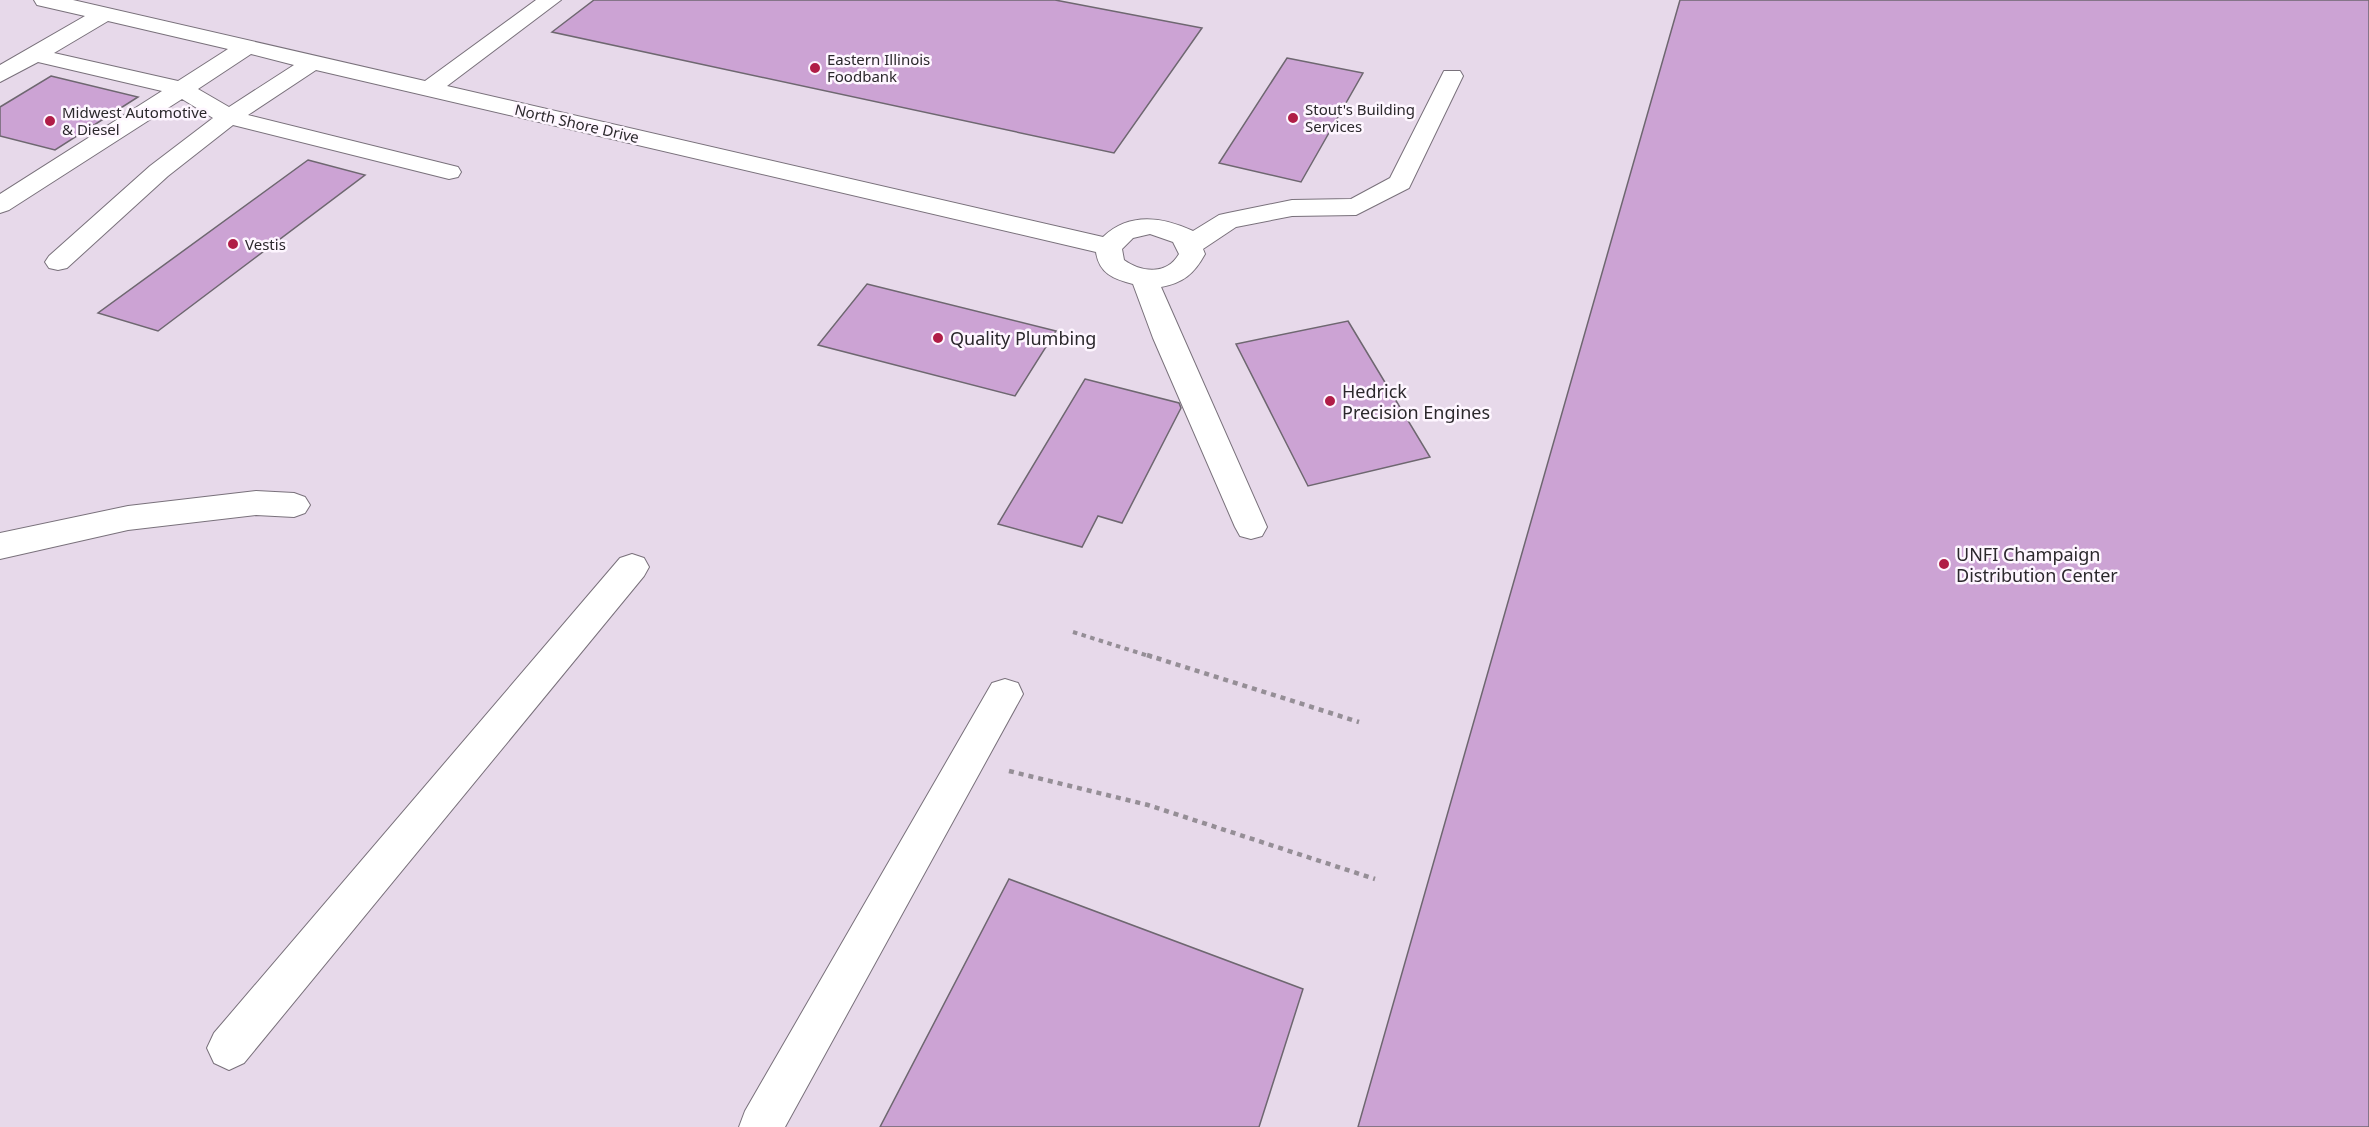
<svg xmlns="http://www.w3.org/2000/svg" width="2369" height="1127" font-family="'Noto Sans',sans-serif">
	<rect width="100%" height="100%" fill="#f1e8f3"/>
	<path fill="#e7d9ea" d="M0,0H2369V1127H0Z"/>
	<path fill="#cca3d4" stroke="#6e6770" stroke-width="1.5" d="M594,0H1055L1202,28L1114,153L552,32Z
		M1680,0H2369V1127H1358Z
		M1287,58L1363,73L1301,182L1219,163Z
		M51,76L138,97L55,150L0,136V107Z
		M308,160L365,175L158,331L98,313Z
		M867,284L1056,331L1015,396L818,345Z
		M1348,321L1430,457L1308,486L1236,344Z
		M1085,379L1179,403L1181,408L1122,523L1098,516L1082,547L998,524Z
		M1009,879L1303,989L1259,1127H880Z"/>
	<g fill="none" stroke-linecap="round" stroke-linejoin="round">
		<g stroke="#79717b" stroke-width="2">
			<path id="minor" d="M34,0H73L425,81L536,0H561L447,86L1103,237C1129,212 1163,217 1193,231L1219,215L1228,213L1292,200L1351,199L1390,178L1444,71H1460L1463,76L1409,188L1356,215L1292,216L1236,227L1203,249L1205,254C1194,274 1183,283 1161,287L1267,527L1262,536L1251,539L1240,536L1235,527L1153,338L1133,284C1113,279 1099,273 1096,252L316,70L248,115L458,167L461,172L458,177L449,179L233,125L168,176L67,268L58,270L49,268L45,262L49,256L150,166L213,118L182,99L9,210L0,213V194L162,91L38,62L0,82V65L85,16L37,5ZM108,21L228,49L178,81L54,53ZM251,54L294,65L229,107L198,89ZM1150,234L1173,242L1179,254C1167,275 1142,273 1124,260L1122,249L1133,238Z
				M256,491L294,493L305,497L310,505L305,513L294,517L256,515L128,530L0,559V533L128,506Z
				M632,554L644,558L649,567L644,576L244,1063L229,1070L214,1063L207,1048L214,1033L620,558Z
				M1005,679L1018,683L1023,694L785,1127H739L745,1111L992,683Z"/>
		</g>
		<path stroke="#958e96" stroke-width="4" stroke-dasharray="4.5 4.5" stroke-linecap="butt" d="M1073,632L1152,657"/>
		<path stroke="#958e96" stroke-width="4.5" stroke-dasharray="5 5" stroke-linecap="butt" d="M1147,655L1359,722
			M1009,771L1148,805L1375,879"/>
		<use href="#minor" fill="#fff" fill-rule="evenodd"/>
	</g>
	<g fill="#b01d47" stroke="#fef6ff" stroke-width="2">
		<circle cx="815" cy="68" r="6"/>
		<circle cx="1293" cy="118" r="6"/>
		<circle cx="50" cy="121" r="6"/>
		<circle cx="233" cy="244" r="6"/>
		<circle cx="938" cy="338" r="6"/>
		<circle cx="1330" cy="401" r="6"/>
		<circle cx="1944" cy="564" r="6"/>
	</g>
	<g text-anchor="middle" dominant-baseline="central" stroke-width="5" stroke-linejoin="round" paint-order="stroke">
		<g font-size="15" fill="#2b282c" stroke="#fef6ff" text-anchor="start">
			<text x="827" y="59">Eastern Illinois<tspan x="827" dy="17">Foodbank</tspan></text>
			<text x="1305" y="109">Stout's Building<tspan x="1305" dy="17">Services</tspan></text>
			<text x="62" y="112">Midwest Automotive<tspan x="62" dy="17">&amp; Diesel</tspan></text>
			<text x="245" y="244">Vestis</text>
		</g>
		<g font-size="15" fill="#2b282c" stroke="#fef6ff">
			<text transform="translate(577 123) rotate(13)">North Shore Drive</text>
		</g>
		<g font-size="18" fill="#2b282c" stroke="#fef6ff" text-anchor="start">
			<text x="950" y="338">Quality Plumbing</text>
			<text x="1342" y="391">Hedrick<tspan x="1342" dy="21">Precision Engines</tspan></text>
			<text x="1956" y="554">UNFI Champaign<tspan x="1956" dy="21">Distribution Center</tspan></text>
		</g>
	</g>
</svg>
